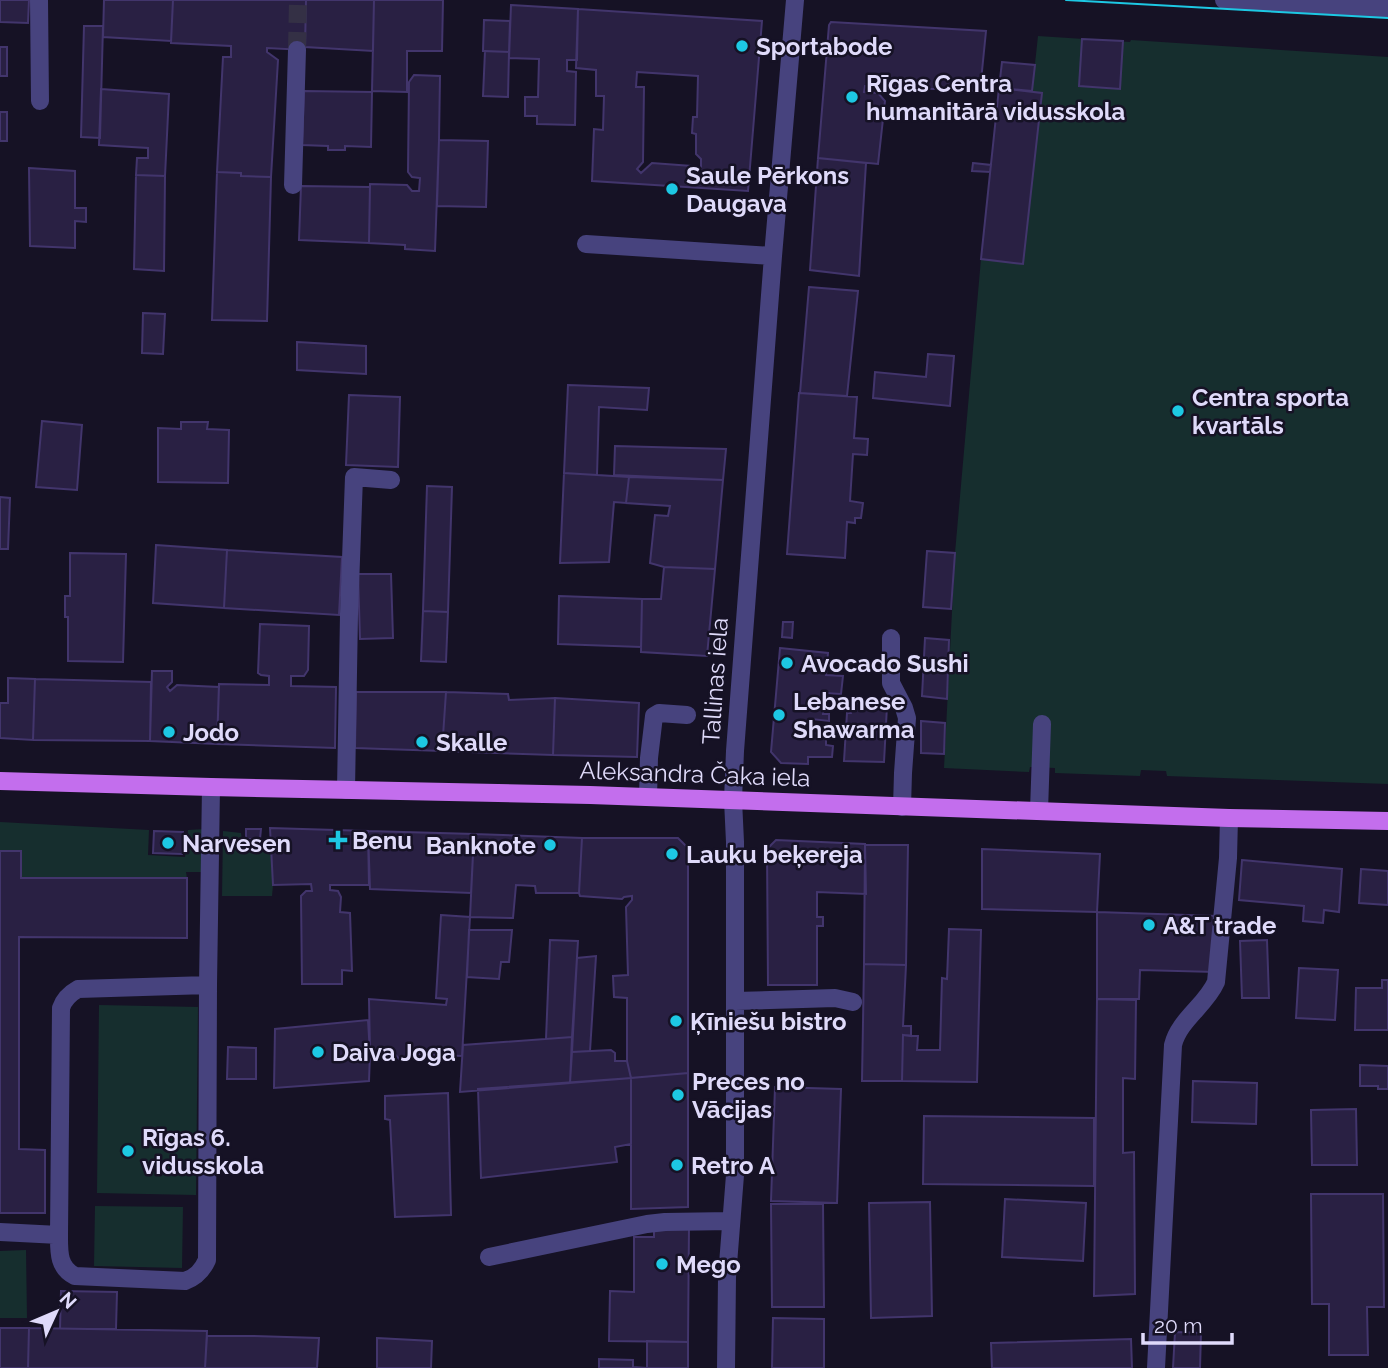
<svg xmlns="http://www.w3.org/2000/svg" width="1388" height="1368" font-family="Raleway,sans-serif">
	<rect width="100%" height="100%" fill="#161225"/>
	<path fill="#162e2e" d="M1038,36L1130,42L1131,40L1388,57V784L1167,776L1166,771L1141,770L1140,776L1055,773V768L1030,767L1029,772L944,768L955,553L981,259L999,88L1032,91Z
		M0,822L149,830L148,855L185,857L188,830L205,829V872H186L187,878H21V851H0Z
		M223,831L241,833L242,840L271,843L273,885L272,896H222Z
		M99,1005L198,1007L196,1195L97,1193Z
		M95,1206L183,1207L182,1268L94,1266Z
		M26,1250L27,1318H0V1251Z"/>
	<path fill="#292043" stroke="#42356c" stroke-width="2" fill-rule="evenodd" d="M0,0H29L28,23L0,22Z
		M104,0H173L171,41L103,37Z
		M173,0H306L305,50L267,48V52L278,60L271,177L241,176V173L217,172L223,57H231V46L171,43Z
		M306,0H374L373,51L305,47Z
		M374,0H443L442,51H407V92L372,91Z
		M511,5L578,9L577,60H567V71L576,72L575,125L537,124V116H525V97H538L539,59L509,58Z
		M578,9L762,21L748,191L592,181L594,129L603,130L604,96H596V70L576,68ZM637,72L698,76L697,117H693L692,133L696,134V154L701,159V171H697L692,166L652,163L641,173L637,169L643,162L644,87H636Z
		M484,20L510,21L509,52L483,51Z
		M831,22L986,31L980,91L865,86L864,92L878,93L885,101L878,164L818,158L829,25Z
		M84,26H103L100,138L81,137Z
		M1082,39L1123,41L1120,89L1079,86Z
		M0,47H7V76H0Z
		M485,51L509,52L508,97L483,96Z
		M1002,62L1035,65L1032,91L999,88Z
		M414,75L440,76L439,140L435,251L405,249V245L369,243L370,184L407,185L412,191H419L420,178L412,177L408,172L409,82Z
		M999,88L1042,93L1023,264L981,259Z
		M101,89L169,94L165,176L136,175L137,158H148V148L99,145Z
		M304,91L372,92L371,147L345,146V150H328V146L302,145Z
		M0,112H7V141H0Z
		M439,140L488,141L486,207L437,206Z
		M818,158L866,163L859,276L810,270Z
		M973,163L991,165L990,172L972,171Z
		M29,168L75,171V208H86V222L75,221V248L30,246Z
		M217,172L241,173V176L271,177L267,321L212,320Z
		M136,175L165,176L164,271L134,269Z
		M301,186L370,187L369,243L299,240Z
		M809,287L858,291L847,396L800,393Z
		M143,313L165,314L163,354L142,353Z
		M297,342L366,346V374L297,370Z
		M928,354L954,356L950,406L873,398L875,372L926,377Z
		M568,385L649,388L647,410L599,407L597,475L564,473Z
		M799,393L857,397L854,438L868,439L867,455L853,454L850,501L863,503L861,518H855V523L847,522L845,558L787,554Z
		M349,395L400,397L398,467L346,465Z
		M42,421L82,425L77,490L36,487Z
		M181,422H208L207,429L229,430L228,483L158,482V428L181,429Z
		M615,446L726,449L723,480L614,475Z
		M564,473L629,477L626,503L614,502L609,562L560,563Z
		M629,477L723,480L715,569L664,567L650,563L655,515L668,516L670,506L626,503Z
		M427,486L452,487L448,612L423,611Z
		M0,497L10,498L8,549H0Z
		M156,545L227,550L224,608L153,603Z
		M227,550L342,557L339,615L224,608Z
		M927,551L955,553L951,609L923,607Z
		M70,553L126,554L123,662L68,661V617H65V596H70Z
		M664,567L715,569L707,656L641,652L642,599H661Z
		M358,574H391L393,638L360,639Z
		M559,596L642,599L641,647L558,644Z
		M423,611L448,612L446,662L421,661Z
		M783,622H793L792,638L782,637Z
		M260,624L309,626L308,670L304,676H291V686L336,687L335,748L217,744L219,684L269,685V676L261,675L258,673Z
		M925,638L949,640L947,699L922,696Z
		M780,648L828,653L826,675L843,676L841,694L825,693L823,714H829V721L812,719L811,733L826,734V745L833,746L832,757H808V764L781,763L771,752Z
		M152,671H172V682L167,687L170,691L177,685L219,687L217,744L150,741Z
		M8,678L35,679L33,740L0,738V703H8Z
		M35,679L151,682L150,741L33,740Z
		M356,692H446L442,751L355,748Z
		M446,692L508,694L509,700L555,698L553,755L442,751Z
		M555,698L639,703L637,757L553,755Z
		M852,703L887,706L884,762L844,761L847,713H851Z
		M921,721L945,723L944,754L921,753Z
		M270,828L368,831L369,885H330V890L338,891L341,897L340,912L350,913L352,971L342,970V984H302L301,896L306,891H312L311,884L273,885Z
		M246,829H261L260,839H246Z
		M154,831L183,832L182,854L153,853Z
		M368,831L474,834L471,893L370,889Z
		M474,834L582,838L579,893H536L535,886L516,885L513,918L470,917Z
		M582,838H678L688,848V1073L631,1078L627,1061V998L614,997L613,976L628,975L626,907L632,900V896L624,897L622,899L580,896L579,893Z
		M776,840L865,844L866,894L817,892V917H823V926H817V985H768L767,849Z
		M865,845H908L906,965L864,964Z
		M982,849L1100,854L1097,912L982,909Z
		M0,851H21V878H187V938L19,937V1149L45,1150V1213H0Z
		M1242,860L1342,869L1339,912L1324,910L1323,923L1303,921L1304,906L1239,900Z
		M1361,869L1388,871V905L1359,903Z
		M1097,912L1217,916L1215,972L1140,970L1139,999H1097Z
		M441,915L470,917L462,1056L415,1054L404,1060L399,1059L394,1053L370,1054L369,999L446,1005L447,999L436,998Z
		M949,929L981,930L977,1082L902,1081L903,1035L918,1036L917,1050H940L942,978L947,979Z
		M469,930H512L509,962H501L499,979L467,977Z
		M550,940L578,941L572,1037L546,1039Z
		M1267,940L1269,998H1242L1240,941Z
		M596,956L590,1051L572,1052L577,958Z
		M864,964L906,965L903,1026H911V1036L903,1035L902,1081H862Z
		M1299,968L1338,970L1335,1020L1296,1018Z
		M1382,980H1388V1030H1355L1356,988H1382Z
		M1097,999L1136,1000L1135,1079L1123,1078V1153L1134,1152L1135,1294L1094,1296Z
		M368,1020L370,1054L369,1081L274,1088L275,1029Z
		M572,1037L570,1083L460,1092L463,1045Z
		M228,1047L256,1048V1079H227Z
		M611,1050L615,1053V1061H627L631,1078L570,1083L572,1052Z
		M1360,1065L1388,1066V1089H1378V1086H1360Z
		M688,1073V1207L631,1209V1078Z
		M631,1078V1144L615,1147L617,1162L481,1178L478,1089Z
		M1193,1081L1257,1083L1256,1124L1192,1122Z
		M775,1087L841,1089L837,1203L771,1201Z
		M448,1093L451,1215L395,1217L390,1120L385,1119V1096Z
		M1356,1109L1357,1165H1312L1311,1110Z
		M924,1116L1094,1118V1186L923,1184Z
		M1311,1194H1383L1384,1307H1367L1368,1355H1329V1304H1312Z
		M1005,1199L1086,1203L1083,1261L1002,1257Z
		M930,1202L932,1316L871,1318L869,1203Z
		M771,1204H823L824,1307H772Z
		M654,1225L689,1226L688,1342L609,1341L610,1291L634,1292V1237H654Z
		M61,1291L117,1292L116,1329H60Z
		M773,1318L824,1319V1368H772Z
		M0,1328H29L28,1368H0Z
		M29,1328L207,1331L205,1368H28Z
		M1175,1332L1201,1333L1200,1368H1173Z
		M207,1336H252L319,1338L317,1368H205Z
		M377,1338L432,1341L431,1368H377Z
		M1131,1339L1132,1368H992L991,1343Z
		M647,1341L688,1342V1368H599V1359L633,1360V1367L647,1368Z"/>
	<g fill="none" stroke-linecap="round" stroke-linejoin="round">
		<path stroke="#343045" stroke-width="18" stroke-dasharray="18 9" stroke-linecap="butt" d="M297,50L298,0"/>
		<path stroke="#47437e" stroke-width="18" d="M39,0L40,101
			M1224,0L1388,9
			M293,185L297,50
			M586,244L773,256
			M891,638V683L904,708L907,718L903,773L902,807
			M346,790L349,614L354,477L391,480
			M648,797L649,758L654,716L659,713L687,715
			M1039,811L1042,724
			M208,985L78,989C69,994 64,999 61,1008L59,1235C59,1251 58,1268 75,1276L185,1281C196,1277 202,1271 207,1260L208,985L211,787
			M735,1001L835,998L853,1002
			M0,1232L59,1235
			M489,1257L647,1224L665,1222L731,1221
			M726,1368L727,1277L735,1175V842L733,800L735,751L773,256L795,0
			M1156,1368L1173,1045C1179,1020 1206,1005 1216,982L1228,858L1229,818"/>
		<path stroke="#c36eed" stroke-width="18" d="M0,781L211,787L590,795L1229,818L1388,821"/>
		<path stroke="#1dc8e3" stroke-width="2" d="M1066,0L1388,18"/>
	</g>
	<g fill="#1dc8e3" stroke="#161225" stroke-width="2.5">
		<circle cx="742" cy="46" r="7"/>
		<circle cx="852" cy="97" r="7"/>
		<circle cx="672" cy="189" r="7"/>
		<circle cx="1178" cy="411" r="7"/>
		<circle cx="787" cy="663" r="7"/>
		<circle cx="779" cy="715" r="7"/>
		<circle cx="169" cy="732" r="7"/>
		<circle cx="422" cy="742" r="7"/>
		<path d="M334.5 829.5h7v7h7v7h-7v7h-7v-7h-7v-7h7z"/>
		<circle cx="168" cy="843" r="7"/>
		<circle cx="550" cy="845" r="7"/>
		<circle cx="672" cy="854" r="7"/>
		<circle cx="1149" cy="925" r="7"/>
		<circle cx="676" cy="1021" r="7"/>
		<circle cx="318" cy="1052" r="7"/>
		<circle cx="678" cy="1095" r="7"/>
		<circle cx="128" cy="1151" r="7"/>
		<circle cx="677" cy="1165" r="7"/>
		<circle cx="662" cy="1264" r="7"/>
	</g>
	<g text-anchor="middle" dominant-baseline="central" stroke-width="5" stroke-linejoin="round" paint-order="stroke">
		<g font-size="24" font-weight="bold" fill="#dfdafa" stroke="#161225" text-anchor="start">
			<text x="756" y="46">Sportabode</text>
			<text x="866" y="83">Rīgas Centra<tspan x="866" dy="28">humanitārā vidusskola</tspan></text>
			<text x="686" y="175">Saule Pērkons<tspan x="686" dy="28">Daugava</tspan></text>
			<text x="1192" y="397">Centra sporta<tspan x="1192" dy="28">kvartāls</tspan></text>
			<text x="801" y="663">Avocado Sushi</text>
			<text x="793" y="701">Lebanese<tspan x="793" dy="28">Shawarma</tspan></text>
			<text x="183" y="732">Jodo</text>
			<text x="436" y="742">Skalle</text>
			<text x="352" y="840">Benu</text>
			<text x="182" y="843">Narvesen</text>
			<text x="536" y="845" text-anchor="end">Banknote</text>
			<text x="686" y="854">Lauku beķereja</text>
			<text x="1163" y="925">A&amp;T trade</text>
			<text x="690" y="1021">Ķīniešu bistro</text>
			<text x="332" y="1052">Daiva Joga</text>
			<text x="692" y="1081">Preces no<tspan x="692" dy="28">Vācijas</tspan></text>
			<text x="142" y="1137">Rīgas 6.<tspan x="142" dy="28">vidusskola</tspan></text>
			<text x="691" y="1165">Retro A</text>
			<text x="676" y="1264">Mego</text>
		</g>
		<g font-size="24" fill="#dfdafa" stroke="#161225">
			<text transform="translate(715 681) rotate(-86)">Tallinas iela</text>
			<text transform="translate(695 774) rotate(2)">Aleksandra Čaka iela</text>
		</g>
	</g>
	<g transform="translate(56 1312) rotate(46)" stroke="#161225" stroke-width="5" paint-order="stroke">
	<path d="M0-5L12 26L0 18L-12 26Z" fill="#dfdafa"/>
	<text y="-10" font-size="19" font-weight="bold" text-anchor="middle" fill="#dfdafa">N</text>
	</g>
	<path d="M1143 1333v10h89v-10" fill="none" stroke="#dfdafa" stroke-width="3.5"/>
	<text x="1154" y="1333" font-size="21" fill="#dfdafa" stroke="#161225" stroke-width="5" paint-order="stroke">20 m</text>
</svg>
